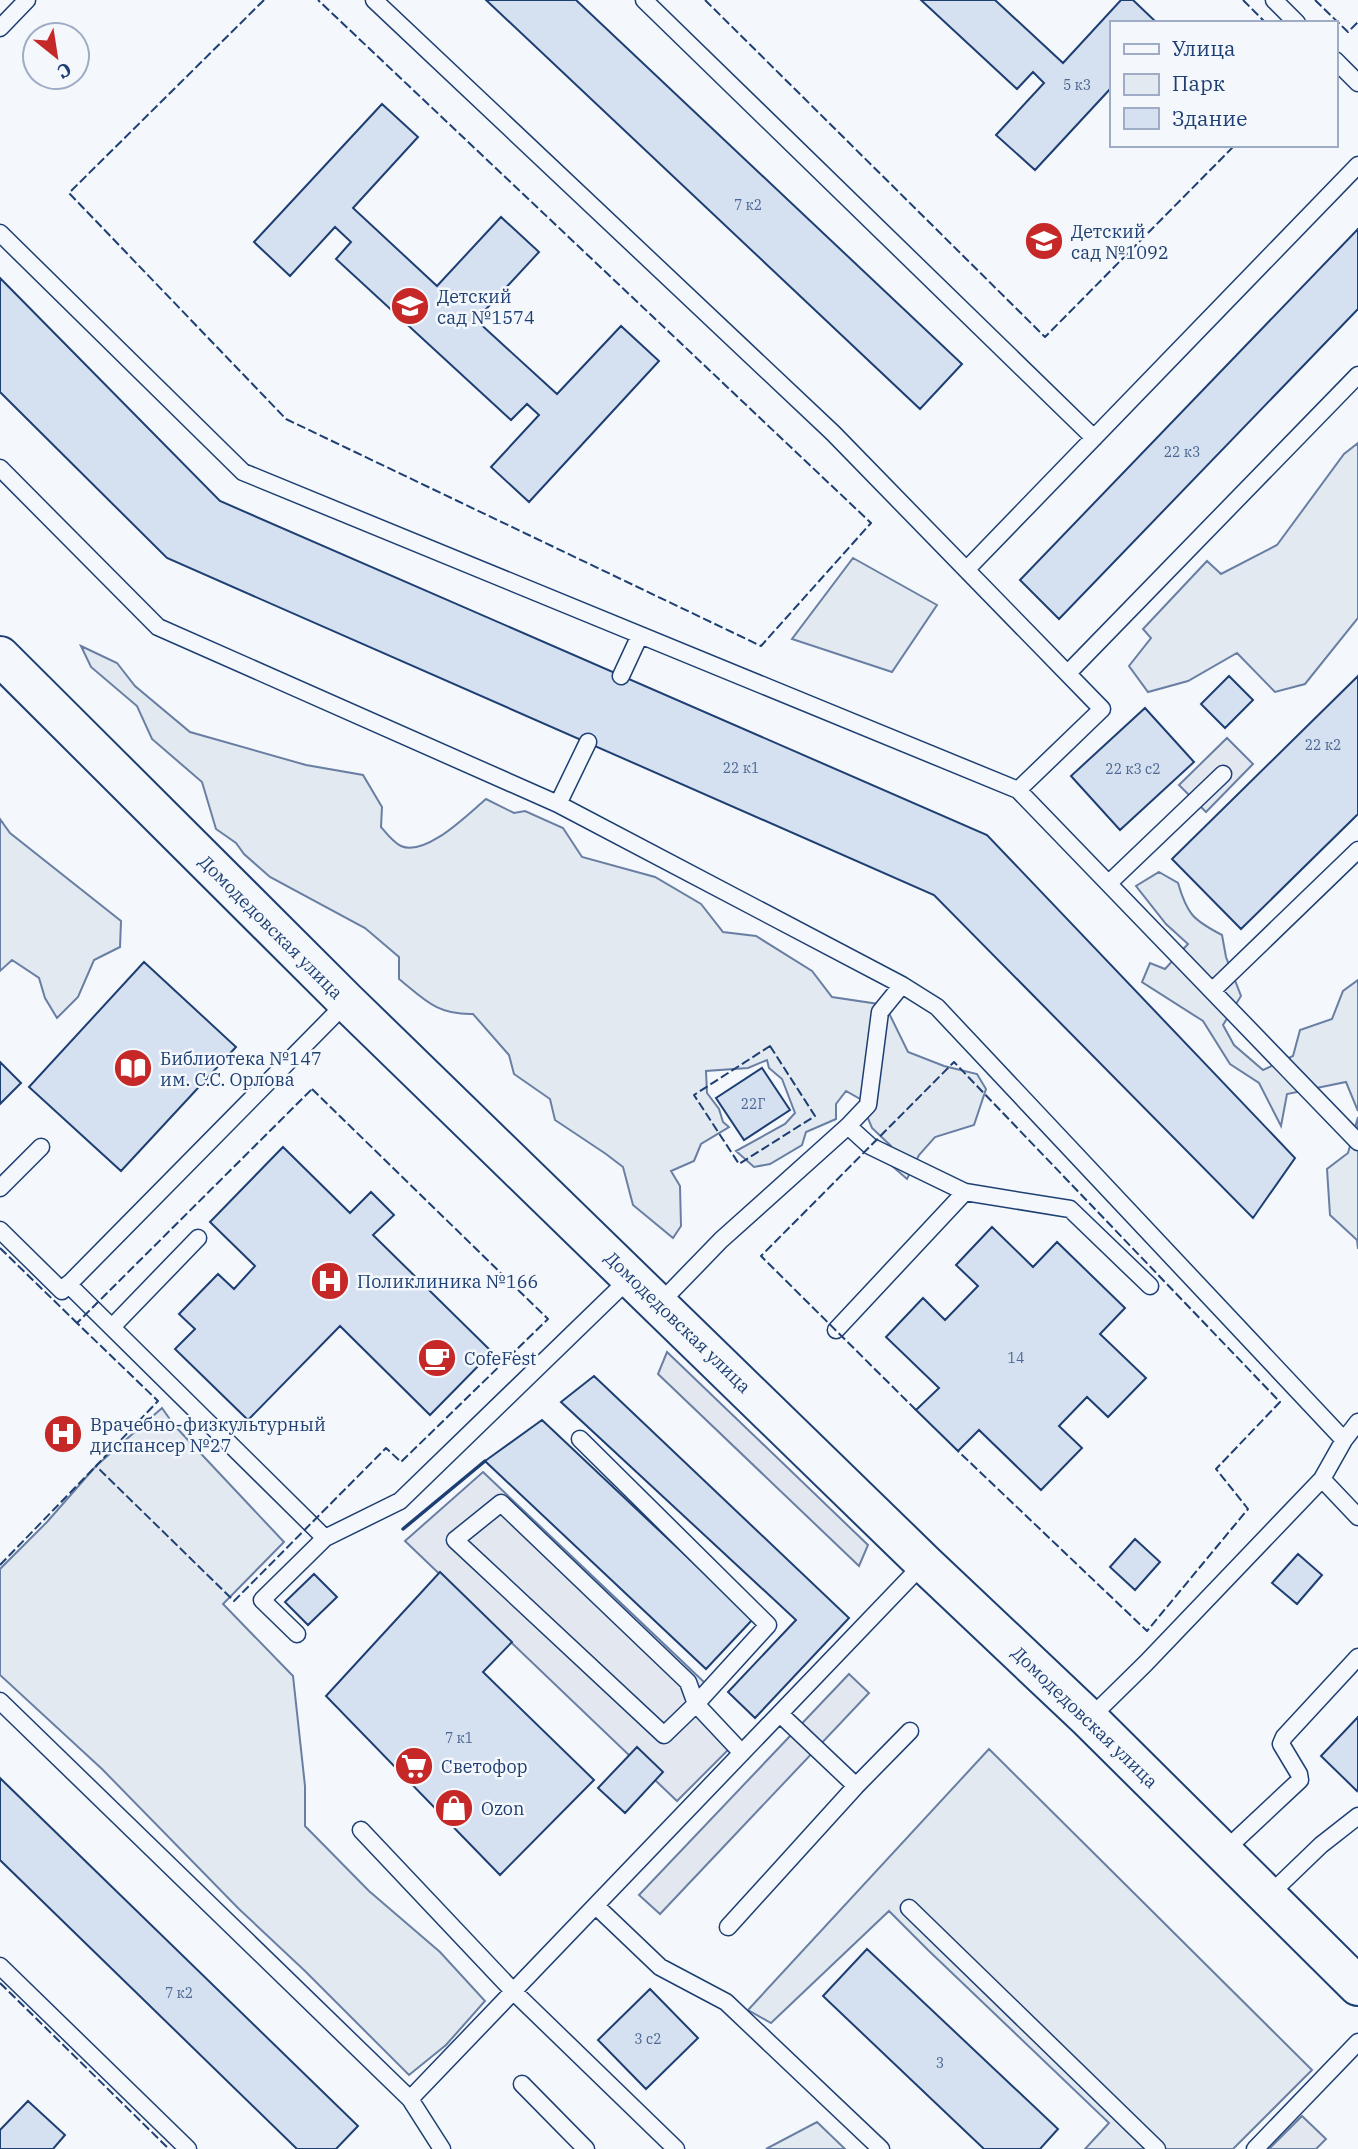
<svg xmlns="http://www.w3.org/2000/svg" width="1358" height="2149" font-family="'IBM Plex Serif',serif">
	<rect width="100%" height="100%" fill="#f4f7fb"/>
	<path fill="#e3e9f0" stroke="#687fa3" stroke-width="2" d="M1358,443V618L1305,684L1275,692L1237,653L1188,681L1148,692L1129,666L1151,638L1143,629L1207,561L1221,574L1277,545L1344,454Z
		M853,558L937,605L892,672L792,639Z
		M81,646L117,663L135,686L190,732L306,765L363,775L382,807L381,827C386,833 394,843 401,846C426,857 468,814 486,799L514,813L525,811L563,828L582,857L655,877L701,904L723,932L756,936L812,971L832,997L885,1005L908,1052L944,1066L977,1074L986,1089L974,1125L935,1137L919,1155L907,1179L891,1165V1146L872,1128L860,1099L846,1091L836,1104V1119L806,1132L802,1145L770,1164L754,1167L736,1151L785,1124L795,1113L782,1079L769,1068L767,1060L748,1068L706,1071L707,1093L719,1109L723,1122L729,1127L701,1144L694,1161L671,1171L680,1186L681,1226L673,1238L633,1205L623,1167L606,1154L555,1120L550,1099L514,1074L509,1055L473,1014C437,1015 425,1000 399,979V957L365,928L270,877L244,854L236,843L216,829L202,782L152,739L137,706L91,667Z
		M0,819L10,833L121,921L120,947L94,960L78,997L57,1018L45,998L39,978L12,960L0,971Z
		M1159,872L1178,883C1187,914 1193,920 1222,935L1226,957L1241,996L1223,1025L1234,1045L1263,1070L1293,1056L1300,1030L1332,1019L1343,991L1358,980V1111L1346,1082L1287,1094L1281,1126L1259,1083L1230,1064L1203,1021L1142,982L1150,963L1165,969L1188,944L1166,924L1136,886Z
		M1358,1117V1249L1357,1240L1330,1215L1327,1169L1348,1153Z
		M162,1408L174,1425L284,1542L223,1604L293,1676L305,1786V1826L369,1891L440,1952L485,2001L446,2045L409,2075L305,1971L239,1909L102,1769L0,1675V1569L47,1522L96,1466Z
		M989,1749L1312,2070L1233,2149H1085L1109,2123L928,1950L889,1911L771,2023L748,2010Z
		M817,2122L845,2149H766Z"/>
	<path fill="#e3e8f0" stroke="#687fa3" stroke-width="2" d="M1227,738L1253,764L1206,812L1179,785Z
		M667,1352L868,1545L859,1566L658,1374Z
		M483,1472L705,1683L697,1704L734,1744L677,1801L405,1541Z
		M849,1674L869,1693L660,1914L639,1895Z
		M1302,2116L1326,2139L1316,2149H1269Z"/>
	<path fill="#d5e0f0" stroke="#1d3f73" stroke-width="2" d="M486,0H576L962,364L920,409Z
		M921,0H995L1063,63L1121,0H1133L1157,23H1111V88L1035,170L996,135L1044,83L1033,72L1017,89Z
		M382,104L418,137L353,208L437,286L501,217L539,252L476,320L557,394L621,326L659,361L529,502L491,467L539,415L527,404L511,420L336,259L351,242L335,227L290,276L254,242Z
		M1358,229V309L1059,619L1020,580Z
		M0,278L220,501L987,835L1295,1158L1253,1218L934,895L167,558L0,392Z
		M1229,676L1253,700L1225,728L1201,704Z
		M1358,676V814L1241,929L1172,859Z
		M1145,708L1194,762L1120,830L1071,776Z
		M144,962L236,1047L121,1171L29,1087Z
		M0,1062L21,1083L0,1104Z
		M762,1068L790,1110L744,1140L716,1098Z
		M283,1147L350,1213L371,1192L394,1215L373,1235L492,1352L430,1415L340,1326L248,1420L175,1349L195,1329L179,1314L218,1274L234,1289L255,1266L210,1222Z
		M992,1227L1033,1267L1057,1242L1125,1308L1100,1334L1146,1378L1108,1417L1087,1397L1059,1426L1082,1448L1041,1490L979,1430L958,1451L916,1410L939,1388L886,1337L923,1298L945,1320L978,1286L956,1265Z
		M594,1376L849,1618L755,1718L728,1692L796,1620L561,1402Z
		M542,1420L753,1619L706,1669L485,1461Z
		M1135,1539L1160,1562L1135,1590L1110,1567Z
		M1298,1554L1322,1575L1297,1604L1272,1583Z
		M440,1572L512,1642L483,1672L594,1780L500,1875L326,1696Z
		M314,1574L337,1597L308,1625L285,1602Z
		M1358,1717V1789L1357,1791L1321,1756Z
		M637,1747L663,1772L625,1813L598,1788Z
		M0,1778L358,2126L336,2149H297L0,1860Z
		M867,1949L1058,2129L1040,2149H984L823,1996Z
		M650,1989L698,2038L646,2089L598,2040Z
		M28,2101L65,2135L53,2149H0V2130Z"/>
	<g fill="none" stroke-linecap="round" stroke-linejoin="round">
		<g stroke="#1d3f73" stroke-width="19">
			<path id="service" d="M374,0L833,433L1102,709L1018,790L1358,1142
				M644,0L1094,438
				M1274,0L1297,23
				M0,28L27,0
				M1335,60L1358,83
				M0,233L243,472L1018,790
				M0,468L158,627L558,804L902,985L937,1007L1344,1440
				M967,569L1358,165
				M1068,673L1358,375
				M621,676L640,635
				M558,804L588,742
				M1109,883L1223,774
				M1212,991L1358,850
				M848,1126L870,1146L965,1192L1070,1209L1150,1286
				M0,1188L41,1147
				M0,1230L62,1291L347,1002
				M68,1284L325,1538L400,1501L631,1277
				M659,1304L721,1240L848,1126L868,1105L880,1012L902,985
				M112,1327L198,1238
				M836,1330L965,1192
				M580,1439L768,1625L696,1704L742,1753
				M1322,1479L1358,1517
				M501,1503L688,1682L696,1704L664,1735L455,1540Z
				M297,1634L262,1600L325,1538
				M0,1701L410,2099
				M780,1714L856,1786L910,1731
				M1089,1719L1146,1663L1322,1479L1344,1440L1358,1422
				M361,1830L514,1992L676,2149
				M1222,1853L1300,1780L1299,1774L1281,1744L1284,1737L1358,1657
				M1268,1896L1321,1845L1358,1816
				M596,1906L660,1967L726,2002L881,2149
				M909,1908L1157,2149
				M728,1927L856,1786
				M0,1966L188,2149
				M522,2084L586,2149
				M442,2149L410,2099L924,1563
				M1255,2149L1358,2042"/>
		</g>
		<g stroke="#1d3f73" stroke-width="42">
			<path id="tertiary" d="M0,656L347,1002L924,1563L1089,1719L1358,1986"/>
		</g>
		<use href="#service" stroke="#f4f7fb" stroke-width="16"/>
		<use href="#tertiary" stroke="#f4f7fb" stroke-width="38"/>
		<path stroke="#1d3f73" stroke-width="2" stroke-dasharray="9 3.5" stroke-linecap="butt" d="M264,0L69,193L286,419L761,646L871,523L318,0
			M705,0L1045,337L1235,145
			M1243,0L1266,23
			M1315,0L1348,32L1358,22
			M770,1046L815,1116L739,1164L694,1095Z
			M312,1089L548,1319L401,1462L386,1448L234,1601L96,1466L158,1401L77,1323Z
			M0,1248L78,1324
			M916,1410L761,1256L954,1062L1280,1402L1216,1469L1248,1509L1147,1631L958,1451
			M0,1565L97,1465
			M0,1983L169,2149"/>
		<path stroke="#1d3f73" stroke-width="3.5" d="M403,1529L485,1461"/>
	</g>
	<defs>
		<g id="school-disc" transform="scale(2.0125)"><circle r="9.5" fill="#c62828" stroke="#f4f7fb"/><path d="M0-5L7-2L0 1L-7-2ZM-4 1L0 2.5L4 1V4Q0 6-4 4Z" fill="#fff"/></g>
		<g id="library-disc" transform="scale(2.0125)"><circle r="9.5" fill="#c62828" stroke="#f4f7fb"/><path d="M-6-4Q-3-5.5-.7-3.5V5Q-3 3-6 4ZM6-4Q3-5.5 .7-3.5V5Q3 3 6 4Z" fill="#fff"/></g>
		<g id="hospital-disc" transform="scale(2.0125)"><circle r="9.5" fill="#c62828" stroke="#f4f7fb"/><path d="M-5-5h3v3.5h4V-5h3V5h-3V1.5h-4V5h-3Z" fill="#fff"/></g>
		<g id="cafe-disc" transform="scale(2.0125)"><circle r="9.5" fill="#c62828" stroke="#f4f7fb"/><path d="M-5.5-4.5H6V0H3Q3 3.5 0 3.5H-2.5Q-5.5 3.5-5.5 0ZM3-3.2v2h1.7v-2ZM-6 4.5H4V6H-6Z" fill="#fff"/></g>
		<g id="supermarket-disc" transform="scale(2.0125)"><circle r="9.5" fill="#c62828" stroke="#f4f7fb"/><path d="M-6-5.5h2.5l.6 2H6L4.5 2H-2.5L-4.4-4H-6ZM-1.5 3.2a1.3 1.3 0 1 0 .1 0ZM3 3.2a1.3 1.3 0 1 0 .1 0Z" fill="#fff"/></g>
		<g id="shop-disc" transform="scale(2.0125)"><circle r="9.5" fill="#c62828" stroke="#f4f7fb"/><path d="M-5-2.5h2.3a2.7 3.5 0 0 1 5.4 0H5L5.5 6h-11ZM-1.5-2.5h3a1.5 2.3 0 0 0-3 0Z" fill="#fff"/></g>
	</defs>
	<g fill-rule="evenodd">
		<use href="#school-disc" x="1044" y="241"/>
		<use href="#school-disc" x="410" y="306"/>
		<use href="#library-disc" x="133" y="1068"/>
		<use href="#hospital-disc" x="330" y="1281"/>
		<use href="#cafe-disc" x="437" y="1358"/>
		<use href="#hospital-disc" x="63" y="1434"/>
		<use href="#supermarket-disc" x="414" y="1766"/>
		<use href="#shop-disc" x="454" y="1808"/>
	</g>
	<g text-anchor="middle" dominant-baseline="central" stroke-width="5" stroke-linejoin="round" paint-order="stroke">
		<g font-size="14" fill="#4b6792">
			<text x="1077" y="85">5 к3</text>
			<text x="748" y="205">7 к2</text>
			<text x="1182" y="452">22 к3</text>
			<text x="1323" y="745">22 к2</text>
			<text x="741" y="768">22 к1</text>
			<text x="1133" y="769">22 к3 с2</text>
			<text x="753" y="1104">22Г</text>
			<text x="1016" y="1358">14</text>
			<text x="459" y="1738">7 к1</text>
			<text x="179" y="1993">7 к2</text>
			<text x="648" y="2039">3 с2</text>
			<text x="940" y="2063">3</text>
		</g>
		<g font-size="18" fill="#1d3f73" stroke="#f4f7fb" text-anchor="start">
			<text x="1071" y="231">Детский<tspan x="1071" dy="21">сад №1092</tspan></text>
			<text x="437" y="296">Детский<tspan x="437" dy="21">сад №1574</tspan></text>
			<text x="160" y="1058">Библиотека №147<tspan x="160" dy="21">им. С.С. Орлова</tspan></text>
			<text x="357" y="1281">Поликлиника №166</text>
			<text x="464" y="1358">CofeFest</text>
			<text x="90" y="1424">Врачебно-физкультурный<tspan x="90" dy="21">диспансер №27</tspan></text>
			<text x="441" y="1766">Светофор</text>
			<text x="481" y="1808">Ozon</text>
		</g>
		<g font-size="18" fill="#1d3f73" stroke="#f4f7fb">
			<text transform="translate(271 927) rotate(45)">Домодедовская улица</text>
			<text transform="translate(678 1322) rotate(44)">Домодедовская улица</text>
			<text transform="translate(1085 1717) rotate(44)">Домодедовская улица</text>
		</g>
	</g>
	<rect x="1110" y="21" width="228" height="126" fill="#f4f7fb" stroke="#9eadc5" stroke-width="2"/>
	<rect x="1124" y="44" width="35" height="10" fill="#f4f7fb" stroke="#9eadc5" stroke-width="2"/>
	<text x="1172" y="56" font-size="21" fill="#1d3f73">Улица</text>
	<rect x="1124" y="74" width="35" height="21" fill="#e3e9f0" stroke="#9eadc5" stroke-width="2"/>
	<text x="1172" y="91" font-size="21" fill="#1d3f73">Парк</text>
	<rect x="1124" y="108" width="35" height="21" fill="#d5e0f0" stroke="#9eadc5" stroke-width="2"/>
	<text x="1172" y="126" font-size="21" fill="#1d3f73">Здание</text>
	<g transform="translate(56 56) rotate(150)"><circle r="33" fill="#f4f7fb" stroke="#9eadc5" stroke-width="2"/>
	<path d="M0-5L12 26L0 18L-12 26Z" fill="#c62828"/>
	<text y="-10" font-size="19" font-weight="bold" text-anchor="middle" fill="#1d3f73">С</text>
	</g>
</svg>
